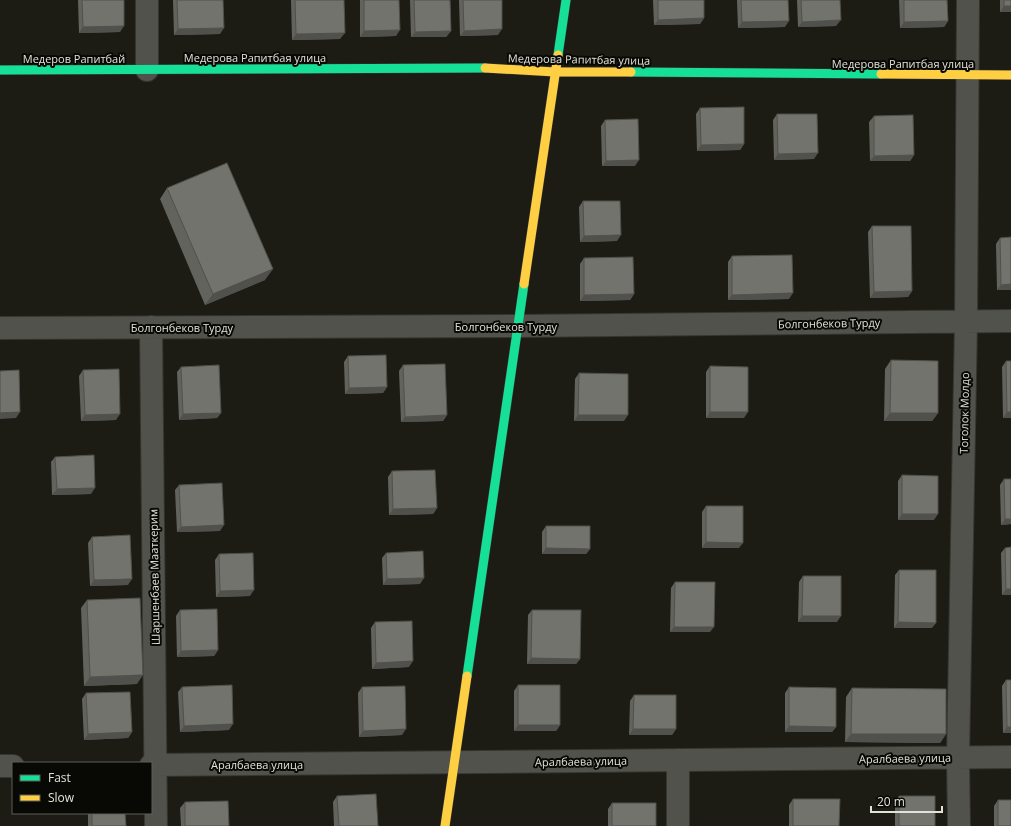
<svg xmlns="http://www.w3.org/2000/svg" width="1011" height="826" font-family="'Open Sans',sans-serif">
	<rect width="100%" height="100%" fill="#1c1c15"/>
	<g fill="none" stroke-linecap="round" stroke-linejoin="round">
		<g stroke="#363631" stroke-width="24">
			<path id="street" d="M147,0V70
				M151,327L156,826
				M0,328L518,326L1011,321
				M151,765L1011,757
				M0,766H13
				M678,826V760
				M959,826L958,758L966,322L968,0"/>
		</g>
		<g stroke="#363631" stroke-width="10">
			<path id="fast" d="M558,55L566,0
				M0,70L485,68
				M631,72L881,74
				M467,676L524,284"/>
		</g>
		<g stroke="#363631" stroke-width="10">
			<path id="slow" d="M485,68L555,72H631
				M881,74L1011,75
				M524,284L558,55
				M445,826L467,676"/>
		</g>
		<use href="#street" stroke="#51524b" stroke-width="22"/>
		<use href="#fast" stroke="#16e098" stroke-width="9"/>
		<use href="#slow" stroke="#ffcf43" stroke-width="9"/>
	</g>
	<path fill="#63635e" d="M78,0H124L120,32L79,33Z
		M173,0H223L220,34L174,35Z
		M291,0H344L340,39L292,40Z
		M360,0H399L396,36L360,37Z
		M410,0H450L451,31L446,37H411Z
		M459,0H502L498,35L460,36Z
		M653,0H704V18L700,24L654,25Z
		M737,0H788L785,27L738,28Z
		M797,0H840L836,26L798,27Z
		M899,0H947L948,21L944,27L900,28Z
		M1000,0H1011V12H1000Z
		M700,108L744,144L740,150L697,151L696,114Z
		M777,114L814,159L774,160L773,120Z
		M874,116L914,155L910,161H870L869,122Z
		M605,120L635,166H602L601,126Z
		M167,188L265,280L205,305L160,199Z
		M583,201L617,241L580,242L579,207Z
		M872,226L912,291L908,297L870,298L868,232Z
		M1000,238L1011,290H997L996,244Z
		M732,256L789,299L728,300V262Z
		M584,258L634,294L630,300L580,301V264Z
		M348,356L387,387L383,393L345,394L344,362Z
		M891,360L938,413L932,421H884L885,369Z
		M1006,361H1011V418H1003L1002,367Z
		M403,365L447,415L443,421L401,422L399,371Z
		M710,366L744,418H706V372Z
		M181,367L221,413L217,418L179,420L177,372Z
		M83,370L116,420L81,421L79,376Z
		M579,373L624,421H574L575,379Z
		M55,457L91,494L52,495L51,462Z
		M392,471L437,508L433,514L389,515L388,477Z
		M902,475L934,520H898V481Z
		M1004,479H1011V524L1001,525L1000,485Z
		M179,485L220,531L177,532L175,490Z
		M706,506L739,548H702V512Z
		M546,526L590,549L586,554H542V532Z
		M92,537L128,585L90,586L88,543Z
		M1005,548L1011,595H1002L1001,553Z
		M386,553L420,584L383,585L382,558Z
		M219,554L250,596L216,597L215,560Z
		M899,570L932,628H894L895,575Z
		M803,576L837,622H798L799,582Z
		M675,582L710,632H670L671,588Z
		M87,600L137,684L84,686L81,608Z
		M180,610L218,650L214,656L177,657L176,616Z
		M532,610L580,659L576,664H527L528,615Z
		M375,622L409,667L372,669L371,628Z
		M1006,680L1011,733H1003L1002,686Z
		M518,685L560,725L556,731H514V691Z
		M182,687L229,730L180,732L178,692Z
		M362,687L402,735L359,737L358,693Z
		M789,687L836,727L832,732H785V693Z
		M852,688L946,734L940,743L845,742L846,697Z
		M86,693L132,732L128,738L84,740L82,699Z
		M634,695L676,729L672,735H629L630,701Z
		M337,796L378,826H334L333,802Z
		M899,796L935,826H895V802Z
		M793,799L839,826H789V805Z
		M998,800L1011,826H994V806Z
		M185,802L229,826H181L180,808Z
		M612,803L656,826H608V809Z
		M88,813H125L126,826H88Z"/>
	<path fill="#50504c" d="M1004,6H1011V12H1000Z
		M704,18L700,24L654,25L658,20Z
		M841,20L836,26L798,27L802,22Z
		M789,21L785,27L738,28L742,22Z
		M948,21L944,27L900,28L904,22Z
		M124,26L120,32L79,33L83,27Z
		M224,28L220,34L174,35L178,29Z
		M502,29L498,35L460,36L464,31Z
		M400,30L396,36L360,37L364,31Z
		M451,31L446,37H411L415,32Z
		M345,33L340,39L292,40L296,34Z
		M744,144L740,150L697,151L701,145Z
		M818,153L814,159L774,160L778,154Z
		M914,155L910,161H870L874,156Z
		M639,160L635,166H602L606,161Z
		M621,235L617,241L580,242L584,236Z
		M273,269L265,280L205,305L213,294Z
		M1011,284V290H997L1001,285Z
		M912,291L908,297L870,298L874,292Z
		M793,293L789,299L728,300L732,295Z
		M634,294L630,300L580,301L584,295Z
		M387,387L383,393L345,394L349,388Z
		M20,412L16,418L0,419V413Z
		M710,412H748L744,418H706Z
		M1007,412H1011V418H1003Z
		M221,413L217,418L179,420L183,414Z
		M890,413H938L932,421H884Z
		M120,414L116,420L81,421L85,415Z
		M447,415L443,421L401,422L405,417Z
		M578,415H628L624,421H574Z
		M95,488L91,494L52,495L57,489Z
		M437,508L433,514L389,515L393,509Z
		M902,514H938L934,520H898Z
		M1005,519H1011V524L1001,525Z
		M224,525L220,531L177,532L181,527Z
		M706,542L743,543L739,548H702Z
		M546,548L590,549L586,554H542Z
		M424,578L420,584L383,585L387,579Z
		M132,579L128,585L90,586L94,580Z
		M1006,589H1011V595H1002Z
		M254,590L250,596L216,597L220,591Z
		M802,616H841L837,622H798Z
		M898,622L936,623L932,628H894Z
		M674,627H714L710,632H670Z
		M218,650L214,656L177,657L181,651Z
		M531,658L580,659L576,664H527Z
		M413,661L409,667L372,669L376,663Z
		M143,675L137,684L84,686L90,677Z
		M233,724L229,730L180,732L184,726Z
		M518,725H560L556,731H514Z
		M789,726L836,727L832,732H785Z
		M1007,727H1011V733H1003Z
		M406,729L402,735L359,737L363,731Z
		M633,729H676L672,735H629Z
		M132,732L128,738L84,740L88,734Z
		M851,734H946L940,743L845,742Z"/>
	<path fill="#73736d" stroke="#50504c" d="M82,0H124V26L83,27Z
		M177,0H223L224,28L178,29Z
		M295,0H344L345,33L296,34Z
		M364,0H399L400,30L364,31Z
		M414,0H450L451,31L415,32Z
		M463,0H502V29L464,31Z
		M658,0H704V18L658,20Z
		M741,0H788L789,21L742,22Z
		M801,0H840L841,20L802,22Z
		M904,0H947L948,21L904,22Z
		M1004,0H1011V6H1004Z
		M744,107V144L701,145L700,108Z
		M777,114H817L818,153L778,154Z
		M913,115L914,155L874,156V116Z
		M638,119L639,160L606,161L605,120Z
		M227,163L273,269L213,294L167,188Z
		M583,201H620L621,235L584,236Z
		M872,226H911L912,291L874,292Z
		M1011,237V284L1001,285L1000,238Z
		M792,255L793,293L732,295V256Z
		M633,257L634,294L584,295V258Z
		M386,355L387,387L349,388L348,356Z
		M891,360L938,361V413H890Z
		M1006,361H1011V412H1007Z
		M445,364L447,415L405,417L403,365Z
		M219,365L221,413L183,414L181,367Z
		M710,366L748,367V412H710Z
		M119,369L120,414L85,415L83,370Z
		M19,370L20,412L0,413V371Z
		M579,373L628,374V415H578Z
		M94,455L95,488L57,489L55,457Z
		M435,470L437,508L393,509L392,471Z
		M902,475L938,476V514H902Z
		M1004,479H1011V519H1005Z
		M222,483L224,525L181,527L179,485Z
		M706,506H743V543L706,542Z
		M546,526H590V549L546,548Z
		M130,535L132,579L94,580L92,537Z
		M1011,547V589H1006L1005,548Z
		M423,551L424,578L387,579L386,553Z
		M253,553L254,590L220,591L219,554Z
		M899,570H936V623L898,622Z
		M803,576H841V616H802Z
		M675,582H715L714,627H674Z
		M140,598L143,675L90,677L87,600Z
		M217,609L218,650L181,651L180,610Z
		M532,610H581L580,659L531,658Z
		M412,621L413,661L376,663L375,622Z
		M1006,680H1011V727H1007Z
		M232,685L233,724L184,726L182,687Z
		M518,685H560V725H518Z
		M405,686L406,729L363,731L362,687Z
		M789,687L836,688V727L789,726Z
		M852,688L946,689V734H851Z
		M130,692L132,732L88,734L86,693Z
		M634,695H676V729H633Z
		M376,794L378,826H339L337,796Z
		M899,796H935V826H899Z
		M793,799H840L839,826H793Z
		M998,800H1011V826H998Z
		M228,801L229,826H185V802Z
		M612,803H656V826H612Z
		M92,813H125L126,826H92Z"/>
	<g text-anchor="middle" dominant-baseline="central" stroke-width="4" stroke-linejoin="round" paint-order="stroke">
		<g font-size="11" fill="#e2e2d9" stroke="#080804">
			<text x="255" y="57">Медерова Рапитбая улица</text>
			<text x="74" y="58">Медеров Рапитбай</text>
			<text transform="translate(579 59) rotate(1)">Медерова Рапитбая улица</text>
			<text x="903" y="63">Медерова Рапитбая улица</text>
			<text transform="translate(829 323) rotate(-1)">Болгонбеков Турду</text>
			<text x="506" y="326">Болгонбеков Турду</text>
			<text x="182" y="327">Болгонбеков Турду</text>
			<text transform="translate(964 413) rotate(-89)">Тоголок Молдо</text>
			<text transform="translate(154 577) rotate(-91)">Шаршенбаев Мааткерим</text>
			<text transform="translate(905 758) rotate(-1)">Аралбаева улица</text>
			<text transform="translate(581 761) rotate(-1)">Аралбаева улица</text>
			<text x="257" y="764">Аралбаева улица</text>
		</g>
	</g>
	<rect x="12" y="762" width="140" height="52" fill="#080804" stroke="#5f5f59"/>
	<rect x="20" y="775" width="20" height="6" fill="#16e098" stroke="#5f5f59"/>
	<text x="48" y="782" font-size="12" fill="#e2e2d9">Fast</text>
	<rect x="20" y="795" width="20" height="6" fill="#ffcf43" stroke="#5f5f59"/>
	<text x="48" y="802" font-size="12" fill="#e2e2d9">Slow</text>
	<path d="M871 806v6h71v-6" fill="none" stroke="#e2e2d9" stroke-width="2"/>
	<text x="877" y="806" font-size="12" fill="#e2e2d9" stroke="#080804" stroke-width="3" paint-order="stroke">20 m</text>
</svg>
